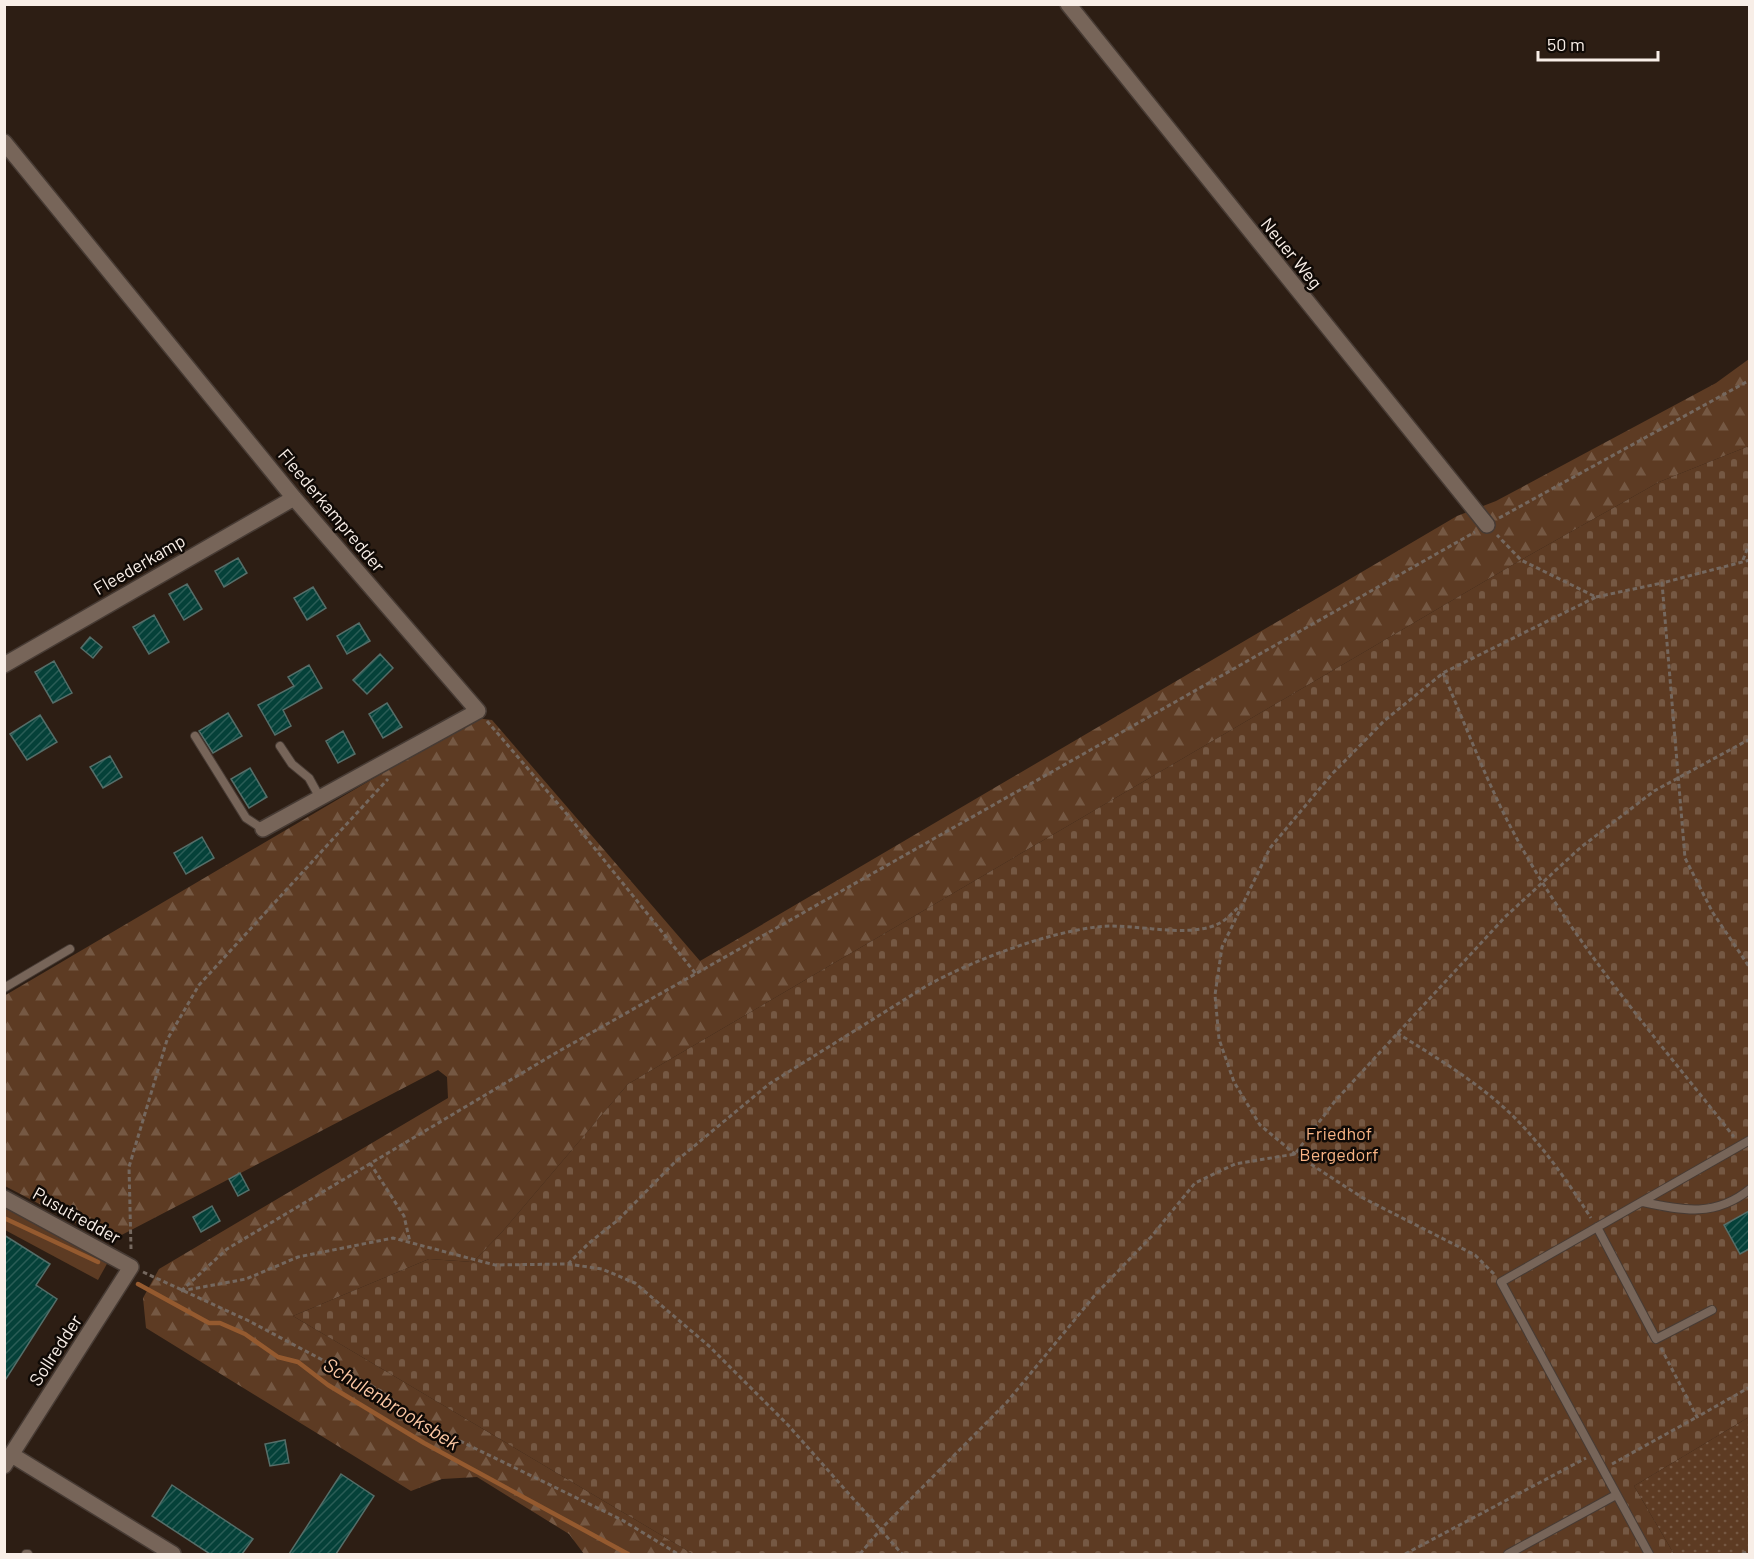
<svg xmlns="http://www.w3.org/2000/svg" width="1754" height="1559" font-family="Barlow,sans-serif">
	<defs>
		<pattern id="forest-firs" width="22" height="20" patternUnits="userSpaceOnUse" patternTransform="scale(1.5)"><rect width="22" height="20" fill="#5d3b23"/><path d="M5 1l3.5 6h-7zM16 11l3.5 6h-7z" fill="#755843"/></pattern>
		<pattern id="cemetery-stones" width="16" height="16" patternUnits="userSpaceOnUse" patternTransform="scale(1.5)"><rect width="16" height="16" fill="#5d3b23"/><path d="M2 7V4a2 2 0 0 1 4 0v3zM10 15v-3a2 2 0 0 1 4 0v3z" fill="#755843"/></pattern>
		<pattern id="garden-dots" width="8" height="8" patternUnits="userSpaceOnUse" patternTransform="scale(1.5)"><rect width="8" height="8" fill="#5d3b23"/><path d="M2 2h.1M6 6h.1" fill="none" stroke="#755843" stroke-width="1.8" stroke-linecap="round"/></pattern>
		<pattern id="building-hatch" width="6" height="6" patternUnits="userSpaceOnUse" patternTransform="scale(1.5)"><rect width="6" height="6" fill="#054139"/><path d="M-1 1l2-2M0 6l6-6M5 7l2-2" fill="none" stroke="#2a5d56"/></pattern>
	</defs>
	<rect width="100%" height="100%" fill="#2d1e14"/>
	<path fill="#5d3b23" d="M4,1207L108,1262L98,1280L5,1230Z"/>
	<path fill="url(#forest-firs)" d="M1749,359V446L1659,482L1521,560L628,1084L502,1232L473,1262L429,1259L293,1316L693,1554H584L569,1534L477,1477L442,1479L411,1491L146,1328L143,1298L159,1269L448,1098L447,1077L438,1070L110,1241L5,1186L4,996L476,718L492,720L700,961L1457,516L1496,501L1716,383Z"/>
	<path fill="url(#cemetery-stones)" d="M1749,446V1417L1634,1486L1674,1554H693L293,1316L429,1259L473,1262L502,1232L628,1084L1521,560L1659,482Z"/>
	<path fill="url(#garden-dots)" d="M1749,1417V1554H1674L1634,1486Z"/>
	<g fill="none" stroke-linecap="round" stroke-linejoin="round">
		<path stroke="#955a2f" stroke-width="4.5" d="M4,1218L98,1262
			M138,1284L209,1323H220L245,1334L278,1357L298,1362L328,1385L424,1443L628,1554"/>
	</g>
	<path fill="url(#building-hatch)" stroke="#556e69" stroke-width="1.5" d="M238,558L247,573L224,587L215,571Z
		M187,584L202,609L184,620L169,594Z
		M313,587L326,608L307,620L294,598Z
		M154,615L169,642L149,654L133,627Z
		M359,623L370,641L347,654L337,636Z
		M90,637L102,647L93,658L81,648Z
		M380,654L393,668L367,694L353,680Z
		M54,661L72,693L53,703L35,672Z
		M309,665L322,688L283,710L291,726L275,735L258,705L294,686L288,677Z
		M387,703L402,727L383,738L369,714Z
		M228,713L242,736L213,753L199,731Z
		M40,715L57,742L27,760L10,734Z
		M343,731L355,754L338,763L326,741Z
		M110,756L122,777L103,788L90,767Z
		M250,768L267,797L249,808L231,779Z
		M202,837L214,858L186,874L174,853Z
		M240,1173L249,1190L238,1196L229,1179Z
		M212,1206L220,1221L201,1232L193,1217Z
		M1749,1211V1249L1740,1254L1724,1225Z
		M4,1235L50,1264L36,1285L57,1299L4,1382Z
		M285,1440L289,1463L270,1466L265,1444Z
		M341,1474L374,1496L336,1554H289Z
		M172,1485L253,1539L242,1554H210L152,1516Z"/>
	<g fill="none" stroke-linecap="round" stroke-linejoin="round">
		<g stroke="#473b34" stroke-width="10">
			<path id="lane" d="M195,736L246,818L263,829
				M280,746L292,764L309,778L320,798
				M4,988L70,949
				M1643,1202C1683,1211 1716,1217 1750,1189
				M1597,1227L1656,1339L1712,1310
				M26,1554H28
				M1508,1554L1616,1495
				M1649,1554L1501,1282L1750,1140"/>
		</g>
		<g stroke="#473b34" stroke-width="18">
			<path id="street" d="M1068,4L1487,525
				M4,142L294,498L478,711L263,829
				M4,665L294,498
				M4,1198L131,1267L4,1466
				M12,1455L173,1554"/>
		</g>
		<path stroke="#75685f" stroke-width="3" stroke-dasharray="4.5 3" stroke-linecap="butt" d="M1499,518L1750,380
			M1743,560L1750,542
			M1750,560L1662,583L1685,858L1713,913L1750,968
			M1596,597L1662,583
			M1443,673C1467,728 1488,786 1517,839C1576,947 1658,1040 1734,1137
			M487,721L571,819L696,974
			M1397,1033C1437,1058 1479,1083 1513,1116C1543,1146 1568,1182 1591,1218
			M370,1163L404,1216L410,1242
			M131,1249L129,1167L167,1040L199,985L388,779
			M568,1264L589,1243L618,1220L675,1162L769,1084L928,985C974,960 1045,933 1097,927C1133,922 1188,940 1220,923C1226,920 1232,913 1238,908
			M143,1272L249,1321L381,1391L423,1423L622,1520L678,1554
			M1494,1274L1475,1255L1363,1198L1295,1154L1260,1125L1234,1082L1219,1039L1215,995L1222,947L1270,848L1331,775L1384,721L1443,673L1596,597L1521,560L1497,535
			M181,1291L227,1249L554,1054L1475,532
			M181,1291L246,1279L298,1257L393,1238L495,1265L568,1264L602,1269L635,1283L709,1346L788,1425L902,1554
			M1661,1348L1697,1417L1750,1387
			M1612,1464L1697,1417
			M860,1554L880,1530L1007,1402L1095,1295L1151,1237L1195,1183L1235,1164L1295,1154L1335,1101L1505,917L1580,848L1654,791L1750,739
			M1405,1554L1586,1458
			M1742,1554L1750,1550"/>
		<use href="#lane" stroke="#776559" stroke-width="8"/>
		<use href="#street" stroke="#776559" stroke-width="15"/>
	</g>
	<g text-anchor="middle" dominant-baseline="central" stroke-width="5" stroke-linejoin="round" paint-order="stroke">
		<g font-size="18" fill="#f8eee7" stroke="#100a06">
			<text transform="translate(1292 253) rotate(51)">Neuer Weg</text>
			<text transform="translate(332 510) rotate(50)">Fleederkampredder</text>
			<text transform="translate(139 564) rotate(-30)">Fleederkamp</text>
			<text transform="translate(77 1215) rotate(29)">Pusutredder</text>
			<text transform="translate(55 1350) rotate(-57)">Sollredder</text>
		</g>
		<g font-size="18" fill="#f9b485" stroke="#100a06">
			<text x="1339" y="1133">Friedhof<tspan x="1339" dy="21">Bergedorf</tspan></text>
		</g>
		<g font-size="20" font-style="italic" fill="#fbc7a4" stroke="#100a06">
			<text transform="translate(392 1403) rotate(32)">Schulenbrooksbek</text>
		</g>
	</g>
	<rect width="1754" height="1559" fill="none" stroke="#f8eee7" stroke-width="12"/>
	<path d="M1538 51v9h120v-9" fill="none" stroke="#f8eee7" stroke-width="3"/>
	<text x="1547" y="51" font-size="18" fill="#f8eee7" stroke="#100a06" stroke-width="4.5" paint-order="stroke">50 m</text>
</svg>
